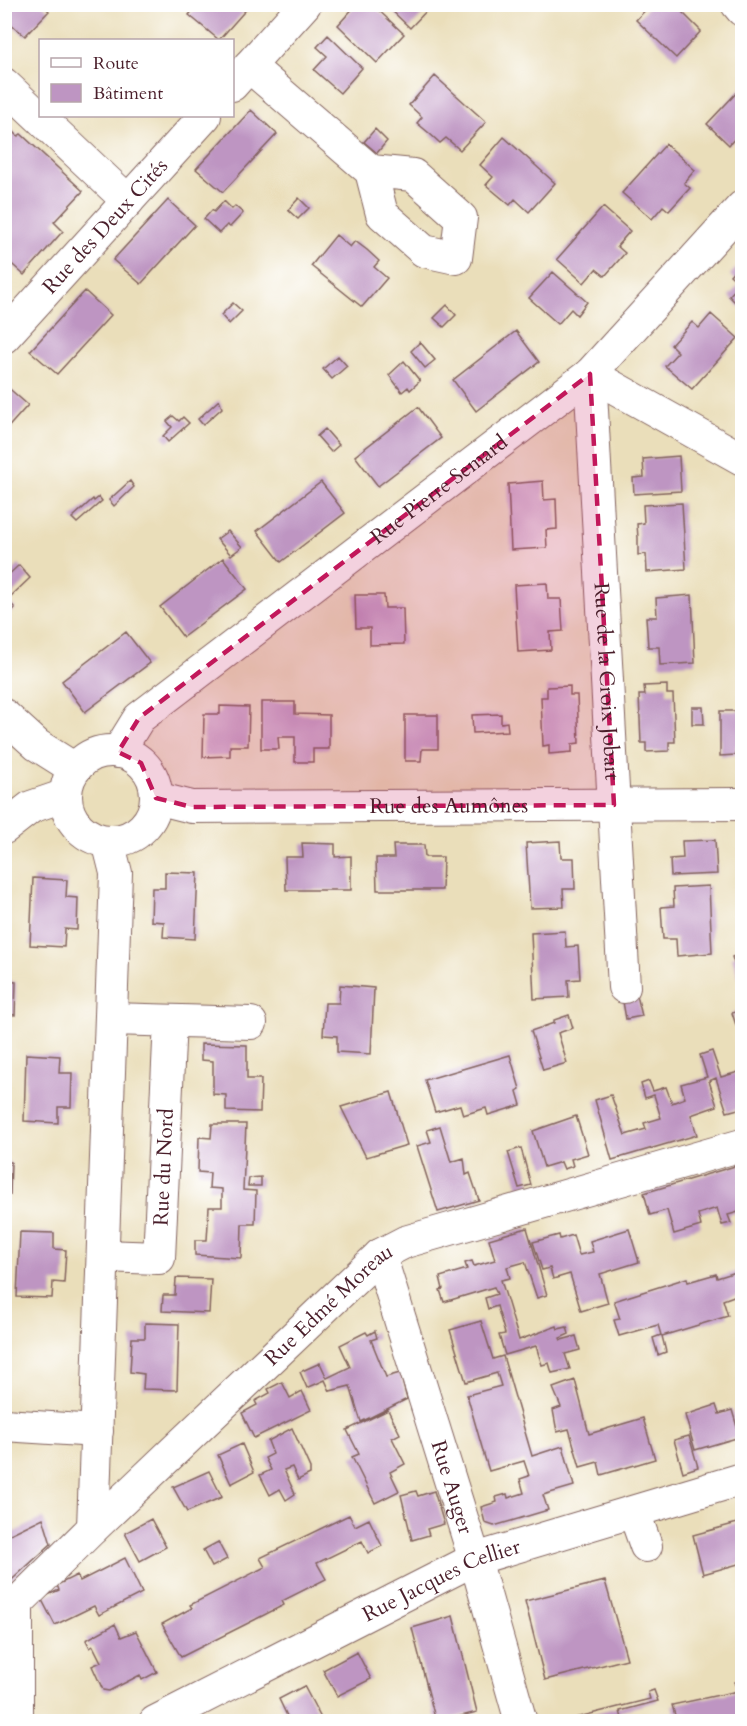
<svg xmlns="http://www.w3.org/2000/svg" width="747" height="1726" font-family="Cardo,serif">
	<rect width="100%" height="100%" fill="#fff"/>
	<filter id="ink" filterUnits="userSpaceOnUse"><feTurbulence type="fractalNoise" baseFrequency=".0167" numOctaves="2"/><feDisplacementMap in="SourceGraphic" scale="12" xChannelSelector="R" yChannelSelector="G"/><feConvolveMatrix kernelMatrix="1 2 1 2 8 2 1 2 1" color-interpolation-filters="sRGB"/></filter>
	<filter id="wash" filterUnits="userSpaceOnUse"><feTurbulence type="fractalNoise" baseFrequency=".008" numOctaves="4" result="noise"/><feDisplacementMap in="SourceGraphic" scale="24" xChannelSelector="R" yChannelSelector="G"/><feGaussianBlur stdDeviation="1.35" result="paint"/><feColorMatrix in="noise" values="0 0 0 0 0 0 0 0 0 0 0 0 0 0 0 0 0 1.4 0 .05"/><feComposite in="paint" operator="in"/></filter>
	<g filter="url(#wash)">
		<rect width="100%" height="100%" fill="#eadeba"/>
		<g id="blocks">
			<path fill="#be95c2" d="M4,4H42L49,11L25,36L11,24L4,32Z
				M198,4H251L219,40L189,15Z
				M357,4H365L370,9L373,5L404,34L377,63L338,25Z
				M385,4H433L410,28Z
				M651,4H674L701,31L676,58L636,20Z
				M328,35L362,68L340,93L314,70L327,56L317,47Z
				M435,76L486,122L460,150L446,138L440,143L429,133L417,123L422,117L409,105Z
				M742,87V138L741,140L737,136L729,145L707,124Z
				M251,110L277,134L223,192L196,169Z
				M8,126L18,136L21,134L83,191L54,222L63,231L24,275L4,257V130Z
				M375,129L387,141L377,153L364,142Z
				M504,137L555,183L529,212L515,199L510,205L486,185L493,177L480,165Z
				M666,144L695,170L684,183L690,188L680,199L669,211L663,206L652,219L622,193Z
				M299,198L309,208L298,219L288,210Z
				M168,200L195,225L141,284L113,260Z
				M224,201L232,209L235,206L243,213L230,227L227,225L219,233L204,219L212,210L214,212Z
				M603,207L630,231L617,246L625,253L605,276L596,269L584,283L557,259Z
				M336,235L350,247L355,241L367,250L379,261L374,267L387,278L362,307L311,266Z
				M742,262V309L729,296L740,284L730,275Z
				M553,272L587,302L577,315L571,309L558,324L529,298Z
				M85,291L111,315L57,374L30,351Z
				M233,303L242,311L229,324L221,315Z
				M447,305L456,315L444,327L434,318Z
				M711,314L738,338L692,389L665,366L678,352L671,345L692,322L699,328Z
				M516,331L539,362L476,411L453,380Z
				M420,342L435,360L425,368L411,351Z
				M338,356L347,366L332,379L323,369Z
				M404,361L420,381L410,390L408,387L402,392L389,375Z
				M4,384L28,405L4,432Z
				M219,400L222,408L203,425L198,419Z
				M418,407L441,438L378,486L355,456Z
				M173,416L179,421L183,417L189,423L168,442L163,436L172,427L167,421Z
				M325,429L339,445L331,452L317,436Z
				M679,456L681,491L634,494L633,478L644,477L643,459Z
				M130,481L134,487L114,506L109,500Z
				M543,481L544,500L556,499L557,529L546,530L547,548L511,550L508,484Z
				M321,482L345,513L281,562L257,531Z
				M99,497L102,501L77,523L72,518L93,499L94,501Z
				M682,503L686,569L647,572L646,554L638,555V538L637,524L644,523L643,505Z
				M228,531L242,547L231,555L217,539Z
				M223,558L247,589L183,637L160,607Z
				M19,565L30,578L9,598L4,592V579Z
				M547,583L548,599H561L563,631L550,632L551,650L518,652L514,585Z
				M355,595H384L385,608H403L404,644L370,645V628H356Z
				M692,595L695,663L660,665L659,647H648L646,617H657L656,598Z
				M7,600L15,608L4,619V603Z
				M126,632L150,663L85,712L62,681Z
				M667,685V694H673L675,742H669V751L646,752V743H641L639,695H645L644,686Z
				M570,686V695H577L579,743L572,744V752L549,754V745L543,746L541,697H547V687Z
				M261,702H295V714L329,715V749H313V762H295V737H278L279,749H261Z
				M220,706L249,707L248,746H230V756L203,757L204,714H220Z
				M692,707H703L704,724H692Z
				M720,711H742V745H736V755L720,756Z
				M501,714V723L507,722L508,731L473,733L472,715Z
				M405,715H438V749H422L421,761H405Z
				M715,840L717,874L671,876L670,859L683,858L682,841Z
				M560,841L561,858H574L575,889H563L564,907L530,908L526,843Z
				M302,843L335,844V857L351,856V890H286L285,857H303Z
				M393,845H424L425,857H443L442,890H377L376,858H394Z
				M165,872L198,873L195,939L163,937L164,922L151,921L152,888H165Z
				M33,878L67,880L66,897L78,898L77,930L65,929L64,947L30,945Z
				M709,886L712,953L677,956L676,939H663L661,907L674,906L673,888Z
				M565,931L566,947L578,946L580,979L568,980L569,997L534,999L531,933Z
				M742,953V988L732,957Z
				M4,981L16,982L15,1015L4,1014Z
				M340,985L374,988L371,1054L337,1052V1036L323,1035L325,1003H339Z
				M636,991L642,1016L626,1019L622,996Z
				M742,1010V1039L741,1040L732,1013Z
				M569,1015L573,1028L558,1033L567,1063L543,1070L531,1031L554,1023V1020Z
				M201,1044L247,1045V1079H261L260,1112L226,1111V1095L213,1094V1061L201,1060Z
				M712,1051L721,1077L742,1071V1108L727,1112L716,1078L709,1081L717,1106L691,1115L697,1135L612,1160L595,1100L611,1095L625,1135L646,1129L644,1123L661,1118L654,1095L645,1098L641,1084L649,1081L653,1091L666,1087L672,1103L685,1098L681,1084L707,1077L700,1055Z
				M26,1054L60,1056L59,1073H72L71,1107H58V1123L24,1121Z
				M510,1055L520,1089L517,1091L521,1105L488,1115L486,1108L463,1115L460,1105L435,1112L425,1080Z
				M391,1092L407,1145L366,1157L341,1107Z
				M576,1116L588,1154L571,1159L573,1166L564,1169L561,1162L544,1167L533,1131Z
				M212,1124H246L243,1190L256,1191L255,1224H242L241,1258L195,1255V1240H207L209,1207H222V1189L209,1188L210,1173L198,1172L199,1137L211,1138Z
				M440,1126L451,1162L464,1158L466,1175L470,1173L479,1200L438,1212L417,1146L431,1142L427,1130Z
				M521,1148L531,1185L519,1188L508,1152Z
				M4,1162H11L10,1195L4,1194Z
				M742,1164V1211L728,1215L731,1223L722,1225L717,1208L698,1214L701,1226L674,1234L667,1210L650,1215L644,1193Z
				M261,1177V1186H248L249,1178Z
				M527,1228L547,1295L537,1298L525,1262L507,1267L510,1278L501,1280L519,1340L557,1326L558,1329L567,1327L569,1334L560,1338L561,1340L576,1336L580,1350L565,1354L570,1369L552,1373L549,1363L542,1365L536,1346L505,1355L499,1335L505,1334L497,1306L488,1309L485,1298L497,1294L494,1287L444,1302L440,1290L443,1289L440,1277L467,1269L465,1263L472,1261L474,1266L495,1260L489,1239Z
				M629,1229L639,1262L600,1274L608,1303L581,1311L570,1274L553,1279L550,1268L542,1270L533,1242L559,1235L560,1239L573,1235L579,1255L593,1252L590,1241Z
				M20,1232L54,1233V1249L66,1250L64,1283L53,1282L52,1298L17,1297Z
				M742,1270V1293L723,1300L728,1316L662,1336L666,1352L658,1355L653,1338L661,1335L658,1325L619,1336L614,1320L620,1319L614,1301L687,1278L688,1282L716,1274L717,1278Z
				M176,1278L211,1279L209,1313L162,1311L163,1295H175Z
				M481,1321L493,1359L503,1356L532,1456L563,1446L574,1486L543,1495L548,1510L494,1526L485,1523L481,1507L497,1502L496,1497L507,1494L508,1498L524,1493L520,1479L529,1476L524,1461L489,1471L485,1458L467,1395L501,1386L497,1373L466,1382L450,1330Z
				M145,1323L179,1324L177,1390L143,1389L144,1374L130,1372L132,1338H145Z
				M375,1331L377,1338L371,1340L386,1377L400,1373L407,1399L361,1422L350,1386L330,1391L325,1380L307,1388L300,1372L320,1363L327,1378L350,1367L340,1345L366,1332L368,1335Z
				M575,1380L589,1434L643,1418L655,1459L601,1475L598,1462L580,1467L569,1429L557,1432L553,1410L561,1407L553,1388Z
				M282,1382L290,1398L302,1391L311,1410L254,1438L242,1413L257,1405L255,1401L270,1393L268,1389Z
				M716,1405L719,1414L732,1410L740,1437L695,1450L685,1415Z
				M388,1410L400,1434L392,1438L405,1464L390,1472L399,1491L375,1503L352,1457L359,1454L347,1430Z
				M292,1428L310,1468V1474L298,1480L292,1467L284,1470L295,1494L286,1500L280,1489L270,1495L260,1475L271,1470L265,1458L273,1454L268,1441Z
				M689,1436L698,1467L683,1472L674,1440Z
				M242,1444L254,1472L231,1484L218,1455Z
				M209,1471L222,1497L187,1512L173,1487Z
				M416,1491L418,1496L434,1491L444,1524L427,1529L429,1535L412,1540L401,1495Z
				M349,1515L355,1526L369,1519L382,1546L368,1553L362,1541L317,1563L326,1579L282,1601L284,1605L181,1657L162,1624L192,1608L190,1605L265,1567L260,1558Z
				M43,1518L51,1544L4,1587V1537Z
				M151,1519L166,1547L140,1561L125,1533Z
				M741,1522L742,1563L703,1574L693,1535Z
				M218,1542L227,1559L212,1567L203,1550Z
				M125,1558L142,1593L99,1615L94,1606L55,1625L41,1598L59,1590L57,1585L77,1575L80,1581Z
				M605,1581L627,1659L545,1680L525,1601Z
				M453,1616L477,1712L453,1718L454,1722H436L412,1628Z
				M115,1624L121,1637L136,1631L157,1672L142,1680L140,1675L109,1691L103,1690L92,1666L101,1662L93,1646L90,1648L86,1640Z
				M357,1652L371,1679L337,1696L323,1670Z
				M742,1680V1722H677L672,1705L738,1691L735,1682Z
				M304,1686L323,1722H290L279,1699Z
				M654,1690L658,1701L620,1711L623,1722H559L650,1699L648,1692Z"/>
		</g>
	</g>
	<g filter="url(#ink)">
		<use href="#blocks" fill-opacity="0" stroke="#82625d" stroke-width="1.5"/>
		<g fill="none" stroke-linecap="round" stroke-linejoin="round">
			<g stroke="#82625d" stroke-width="34">
				<g id="minor">
					<path d="M737,4L742,10"/>
					<path d="M249,66L371,171L382,214L424,251L456,258L461,218L413,175L371,171"/>
					<path d="M4,84L128,201"/>
					<path d="M232,85L305,4"/>
					<path id="s1" d="M4,337L205,116"/>
					<path id="s2" d="M590,374L624,987"/>
					<path d="M590,374L742,459"/>
					<path d="M4,715L37,745L75,769"/>
					<circle cx="111" cy="796" r="45"/>
					<path id="s3" d="M118,752L139,718L590,374L742,207"/>
					<path id="s4" d="M156,798L192,807L742,804"/>
					<path d="M4,828L31,807L66,795"/>
					<path d="M111,1019L251,1023"/>
					<path id="s5" d="M380,1255L479,1573L521,1722"/>
					<path id="s6" d="M103,1256L159,1258L170,1021"/>
					<path d="M4,1425L97,1431"/>
					<path d="M634,1512L646,1546"/>
					<path d="M93,1528L116,873L108,841"/>
					<path id="s7" d="M4,1616L93,1528L380,1255L405,1242L742,1145"/>
					<path d="M17,1722V1605"/>
					<path id="s8" d="M155,1722L475,1559L742,1479"/>
				</g>
			</g>
			<use href="#minor" stroke="#fff" stroke-width="32"/>
		</g>
	</g>
	<path fill="#c2185b" fill-opacity="0.2" stroke="#c2185b" stroke-width="4.5" stroke-dasharray="12 8" stroke-linejoin="round" d="M590,374L614,805L192,807L156,798L141,763L118,752L139,718Z"/>
	<g text-anchor="middle" dominant-baseline="central" stroke-width="6" stroke-linejoin="round" paint-order="stroke">
		<g font-size="21" fill="#4a1f2b" stroke="#fff">
			<text stroke="none"><textPath href="#s1" startOffset="150">Rue des Deux Cités</textPath></text>
			<text stroke="none"><textPath href="#s3" startOffset="417">Rue Pierre Semard</textPath></text>
			<text stroke="none"><textPath href="#s2" startOffset="308">Rue de la Croix Jobart</textPath></text>
			<text stroke="none"><textPath href="#s4" startOffset="294">Rue des Aumônes</textPath></text>
			<text stroke="none"><textPath href="#s6" startOffset="147">Rue du Nord</textPath></text>
			<text stroke="none"><textPath href="#s7" startOffset="450">Rue Edmé Moreau</textPath></text>
			<text stroke="none"><textPath href="#s5" startOffset="243">Rue Auger</textPath></text>
			<text stroke="none"><textPath href="#s8" startOffset="320">Rue Jacques Cellier</textPath></text>
		</g>
	</g>
	<rect width="747" height="1726" fill="none" stroke="#fff" stroke-width="24"/>
	<rect x="39" y="39" width="195" height="78" fill="#ffffff" stroke="#b7a5aa" stroke-width="1.5"/>
	<rect x="51" y="58" width="30" height="9" fill="#ffffff" stroke="#b7a5aa" stroke-width="1.5"/>
	<text x="93" y="69" font-size="18" fill="#4a1f2b">Route</text>
	<rect x="51" y="84" width="30" height="18" fill="#be95c2" stroke="#b7a5aa" stroke-width="1.5"/>
	<text x="93" y="99" font-size="18" fill="#4a1f2b">Bâtiment</text>
</svg>
